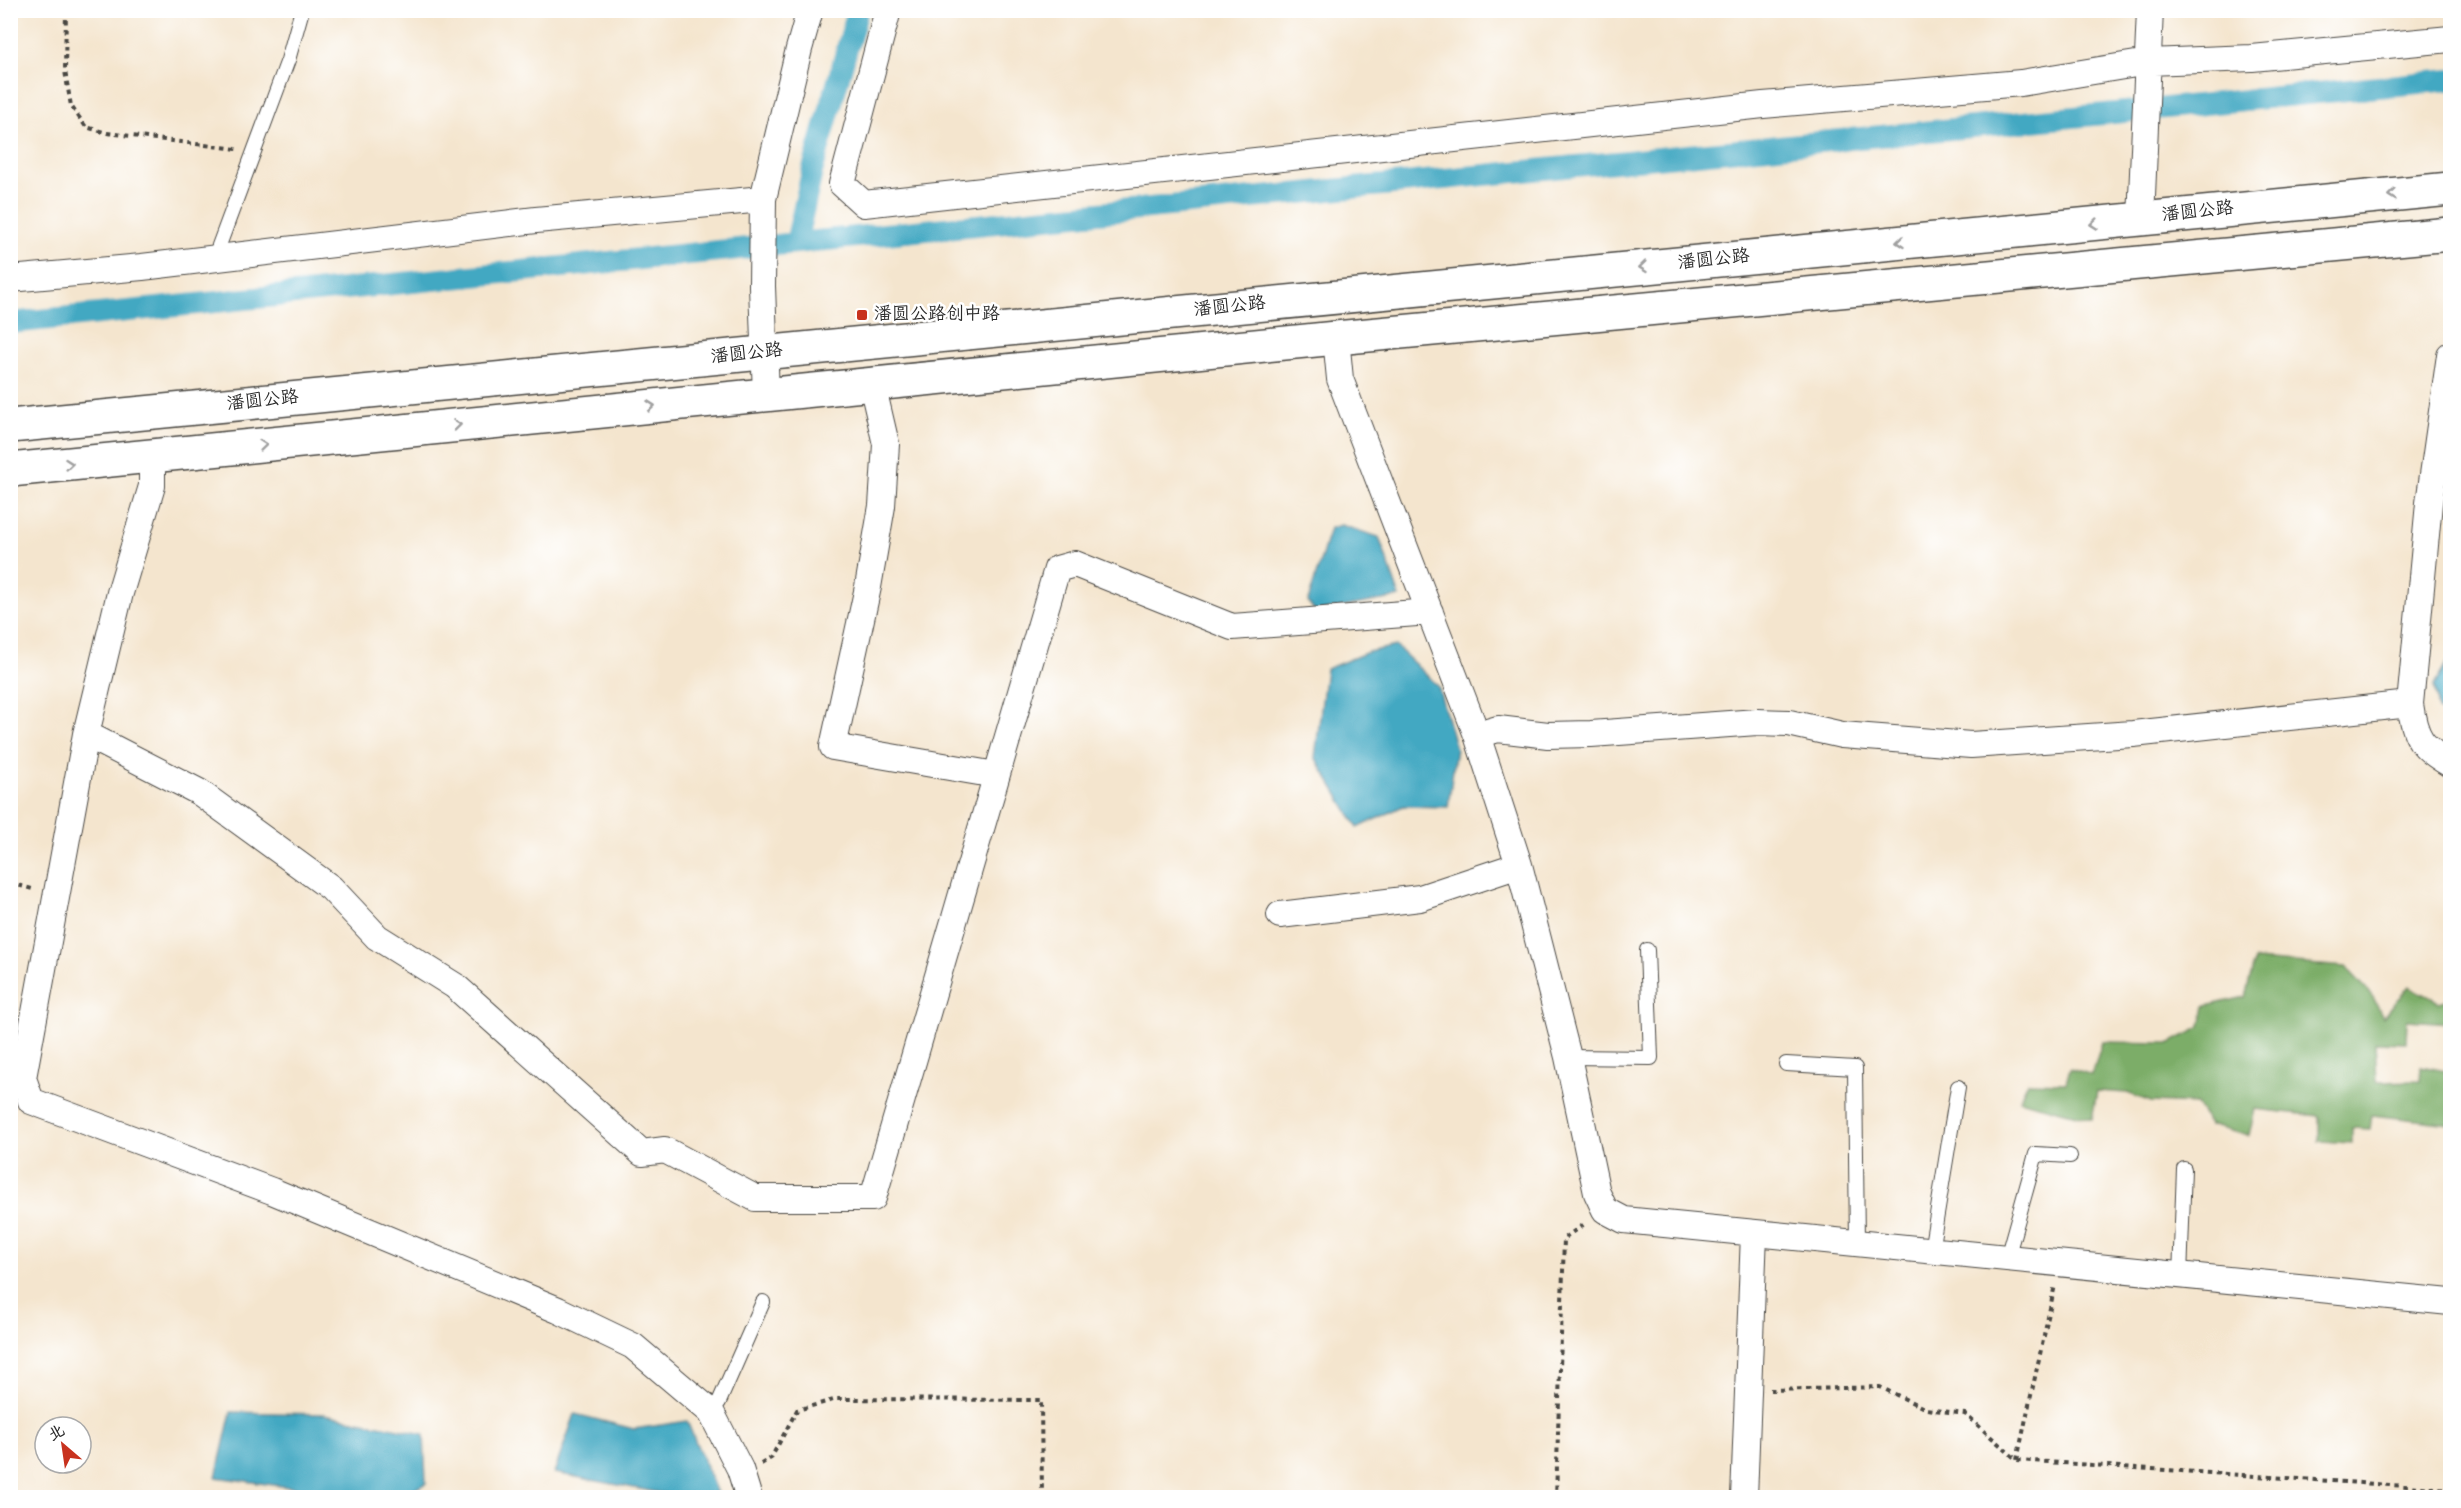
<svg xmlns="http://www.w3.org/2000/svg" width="2461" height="1508" font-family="'Gochi Hand','LXGW WenKai TC',sans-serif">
	<rect width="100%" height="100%" fill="#fff"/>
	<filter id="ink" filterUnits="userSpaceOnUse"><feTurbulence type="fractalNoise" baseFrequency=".0167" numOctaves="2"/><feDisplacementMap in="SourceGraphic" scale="12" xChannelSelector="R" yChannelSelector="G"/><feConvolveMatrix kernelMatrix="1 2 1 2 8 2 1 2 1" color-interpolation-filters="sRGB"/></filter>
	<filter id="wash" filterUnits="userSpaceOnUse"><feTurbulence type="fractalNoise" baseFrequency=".008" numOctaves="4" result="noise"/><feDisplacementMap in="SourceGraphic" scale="24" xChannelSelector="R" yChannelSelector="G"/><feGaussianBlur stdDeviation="1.35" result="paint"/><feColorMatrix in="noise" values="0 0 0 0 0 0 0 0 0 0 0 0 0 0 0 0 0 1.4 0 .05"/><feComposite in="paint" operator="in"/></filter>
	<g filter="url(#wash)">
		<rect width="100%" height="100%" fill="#f4e5ce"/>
		<path fill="#7bad68" stroke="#536c4a" stroke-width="1.5" d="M2255,960L2346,967L2372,995L2383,1017L2409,986L2439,1002L2450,999V1023L2407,1020L2406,1043L2375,1042L2377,1082L2420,1081L2421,1066L2445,1071L2450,1062V1124L2372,1115L2370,1129L2352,1128V1143L2319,1141V1116L2255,1109L2249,1136L2209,1125L2196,1104L2151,1102L2127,1093L2097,1091L2092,1119L2019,1100L2028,1082L2066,1083L2070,1068L2092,1075L2102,1042L2171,1043L2201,1027L2205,1006L2245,997Z"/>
		<path fill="#42a8c2" stroke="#366a76" stroke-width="1.5" d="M1341,525L1379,537L1400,597L1315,612L1308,602L1330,528Z
			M1396,646L1438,686L1456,748L1448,807L1403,806L1358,828L1315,757L1326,669L1368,652Z
			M2447,663H2450V715L2438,710L2434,686Z
			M231,1412L324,1414L424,1434L426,1483L401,1497L369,1498L216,1477Z
			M575,1414L634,1429L687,1421L717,1493L682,1497L554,1473Z"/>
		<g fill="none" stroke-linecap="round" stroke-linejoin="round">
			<path stroke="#42a8c2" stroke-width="22" d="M796,243L812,172L858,10
				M10,323L885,234L2450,80"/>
		</g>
	</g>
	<g filter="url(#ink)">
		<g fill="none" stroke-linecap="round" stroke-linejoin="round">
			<g stroke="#494743" stroke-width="16">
				<path id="lane" d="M214,259L288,60L302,10
					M1568,1057L1651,1058L1647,950
					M1786,1064L1855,1068L1857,1244
					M1931,1251L1958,1087
					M2007,1258L2036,1154L2070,1156
					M2180,1276L2184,1169
					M711,1412L719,1402L763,1302"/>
			</g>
			<g stroke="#494743" stroke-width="28">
				<path id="street" d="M888,10L842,184L864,204L1763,105L2021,83L2148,62L2252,58L2450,39
					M763,199L799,49L810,10
					M2141,219L2150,10
					M10,279L142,267L536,220L763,199L762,286L766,395
					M1336,338L1340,379L1477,735L1519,865L1568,1057L1597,1193L1605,1210L1624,1220L2450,1302
					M2450,355L2429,503L2410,704C2415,739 2421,746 2450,764
					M872,384L886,444L882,506L868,587L833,747L996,775
					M86,734L199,792L331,888L377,937L455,986L642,1153L665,1150L755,1198H873L1057,569L1075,564L1232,627L1430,612
					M1477,735L1498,729L1548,735L1591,734L1757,722L1789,723L1842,735L1971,745L2133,734L2410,704
					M1280,915L1420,898L1519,865
					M10,1073L23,1078L31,1101L272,1191L558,1310L633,1346L711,1412L740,1469L749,1498
					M23,1078L86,734L120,593L152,486V456
					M1744,1498L1754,1233"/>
			</g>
			<g stroke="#494743" stroke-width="36">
				<path id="secondary" d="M10,426L2450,189
					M10,470L1336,338L2450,234"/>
			</g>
			<path stroke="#494743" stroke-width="4" stroke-dasharray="4.5 4.5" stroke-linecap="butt" d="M66,10L65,71L71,106L86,127L107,133L237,149
				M10,19L12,10
				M10,883L36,890
				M1770,1390L1880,1387L1926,1409L1965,1414L2017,1460L2450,1489
				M2017,1460L2055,1285
				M761,1464L771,1458L797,1410L837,1399L1041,1400L1042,1498
				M1556,1498L1564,1238L1586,1223"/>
			<use href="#lane" stroke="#fff" stroke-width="14"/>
			<use href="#street" stroke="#fff" stroke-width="26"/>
			<use href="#secondary" stroke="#fff" stroke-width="33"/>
		</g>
		<defs><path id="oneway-chevron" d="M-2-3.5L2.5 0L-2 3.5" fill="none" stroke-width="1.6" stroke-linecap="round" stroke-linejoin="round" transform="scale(1.5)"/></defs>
		<g stroke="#a0a0a0">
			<use href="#oneway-chevron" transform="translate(2392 195) rotate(174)"/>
			<use href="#oneway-chevron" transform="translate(2094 224) rotate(174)"/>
			<use href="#oneway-chevron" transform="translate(1900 242) rotate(174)"/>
			<use href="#oneway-chevron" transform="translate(1643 267) rotate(174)"/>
			<use href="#oneway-chevron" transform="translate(651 406) rotate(-6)"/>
			<use href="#oneway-chevron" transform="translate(457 425) rotate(-6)"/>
			<use href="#oneway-chevron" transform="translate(263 445) rotate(-6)"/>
			<use href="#oneway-chevron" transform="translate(69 464) rotate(-6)"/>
		</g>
	</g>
	<rect fill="#c8321e" stroke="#fff" stroke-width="2" x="856" y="309" width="12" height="12" rx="3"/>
	<g text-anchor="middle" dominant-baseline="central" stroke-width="5" stroke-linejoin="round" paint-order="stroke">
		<g font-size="18" fill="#2b2b2b" stroke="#fff">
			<text transform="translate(2198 213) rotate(-6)">潘圆公路</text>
			<text transform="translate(1714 261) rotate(-6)">潘圆公路</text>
			<text transform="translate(1230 308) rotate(-6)">潘圆公路</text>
			<text transform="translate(747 355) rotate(-6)">潘圆公路</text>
			<text transform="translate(263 402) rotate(-6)">潘圆公路</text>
		</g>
		<g font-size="18" fill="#2b2b2b" stroke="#fff" text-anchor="start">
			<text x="874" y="315">潘圆公路创中路</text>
		</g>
	</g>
	<rect width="2461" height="1508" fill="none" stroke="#fff" stroke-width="36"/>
	<g transform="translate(63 1445) rotate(331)"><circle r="28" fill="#ffffff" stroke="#aaaaaa" stroke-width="1.5"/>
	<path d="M0-4.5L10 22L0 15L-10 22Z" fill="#c8321e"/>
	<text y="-9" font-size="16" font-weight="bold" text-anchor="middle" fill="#2b2b2b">北</text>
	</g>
</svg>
